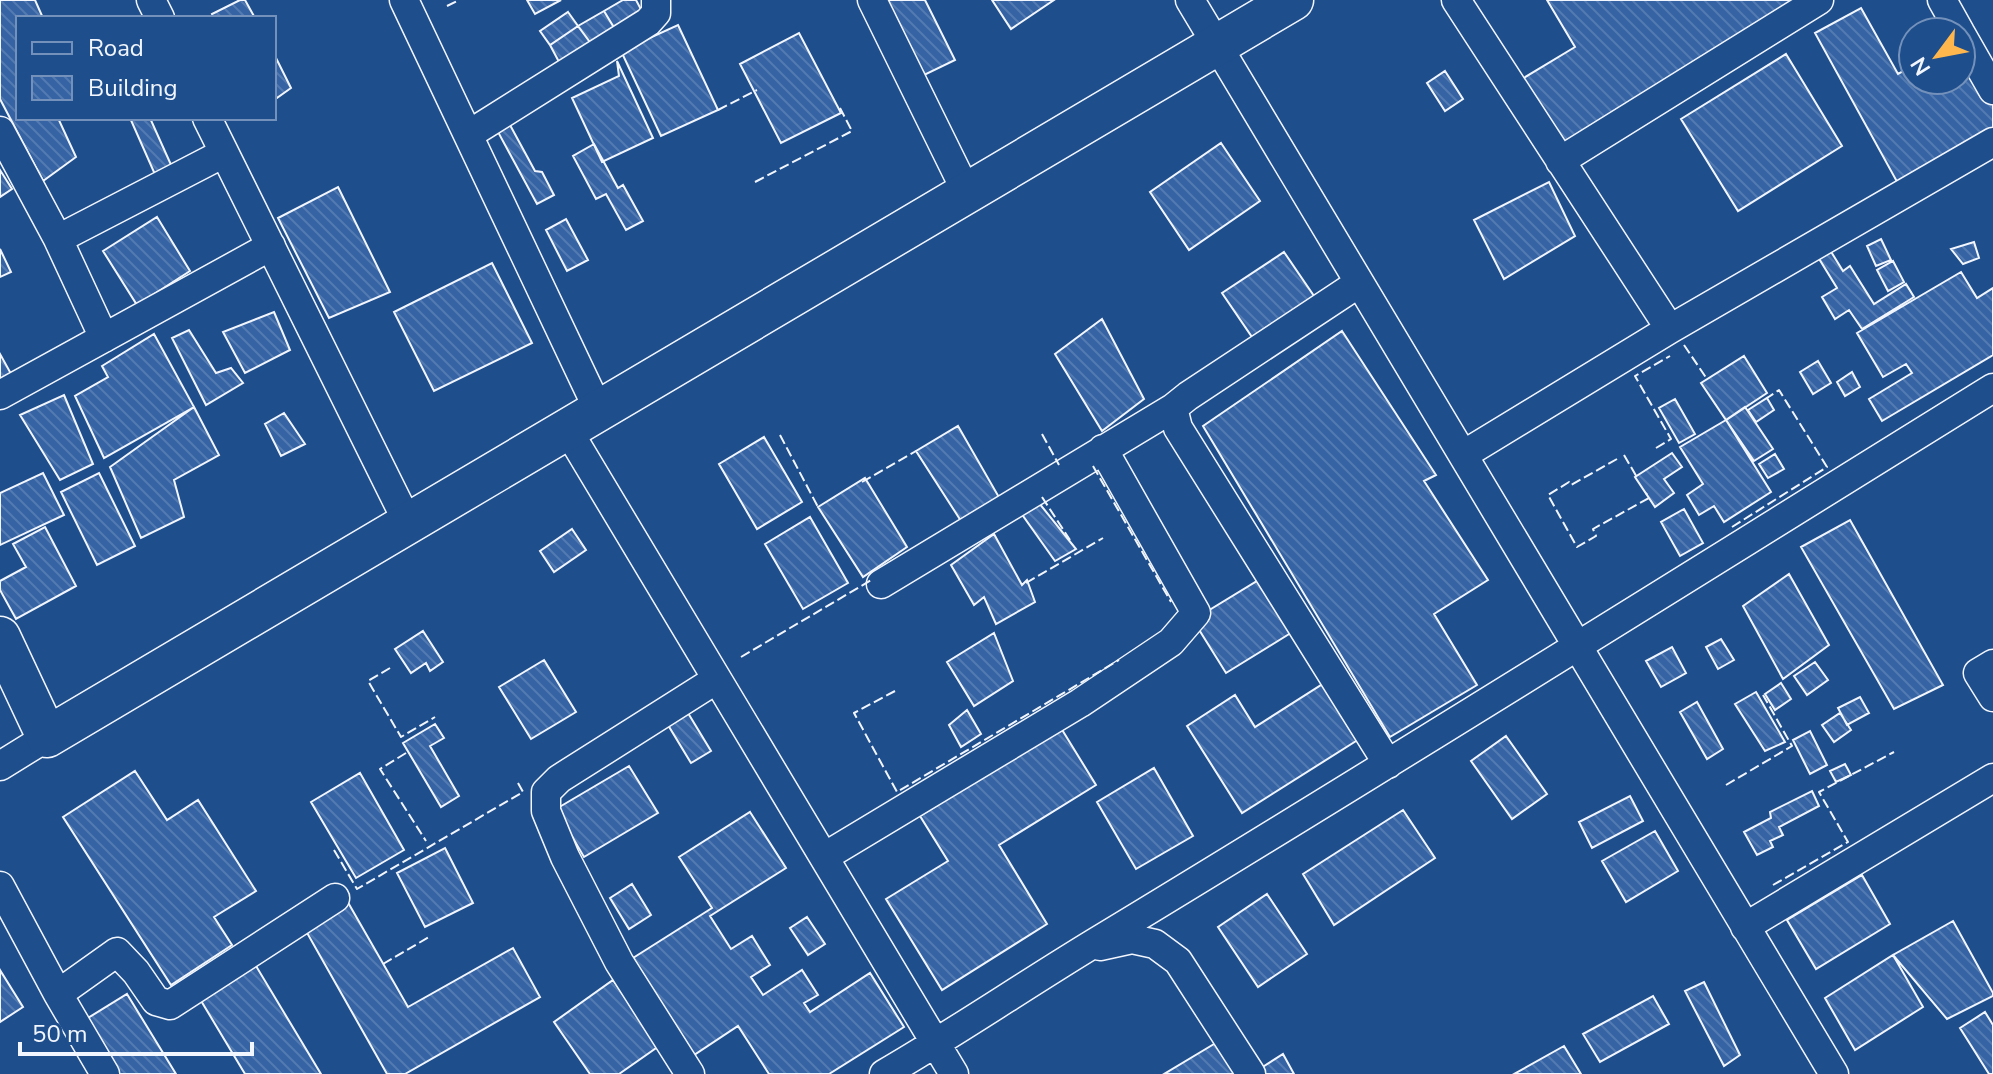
<svg xmlns="http://www.w3.org/2000/svg" width="1993" height="1074" font-family="'Nunito Sans',sans-serif">
	<defs>
		<pattern id="building-back-hatch" width="6" height="6" patternUnits="userSpaceOnUse" patternTransform="scale(2)"><rect width="6" height="6" fill="#3563a3"/><path d="M-1 5l2 2M0 0l6 6M5-1l2 2" fill="none" stroke="#537ab1"/></pattern>
	</defs>
	<rect width="100%" height="100%" fill="#1f4e8c"/>
	<path fill="url(#building-back-hatch)" stroke="#f2f6ff" stroke-width="2" d="M0,0H35L43,18H18V118H58L76,157L43,181L0,99Z
		M240,0H245L255,18H214L212,14Z
		M527,0H561L535,14Z
		M623,0H636L644,15L616,31L604,11Z
		M881,0H925L955,60L918,78Z
		M992,0H1054L1011,29Z
		M1547,0H1796L1565,151L1522,79L1575,47Z
		M1861,8L1898,74L1913,66V80H1961V43L1993,101V138L1901,189L1815,33Z
		M604,11L616,31L592,45L578,26Z
		M568,12L578,26L550,45L540,31Z
		M678,25L718,110L661,136L621,51Z
		M578,26L592,45L559,62L550,45Z
		M799,33L841,113L781,143L740,64Z
		M274,54L291,88L274,100Z
		M1786,54L1842,146L1738,211L1681,119Z
		M617,61L653,138L602,162L572,98L619,76Z
		M1445,71L1463,99L1445,111L1427,83Z
		M130,118H150L172,167L157,179Z
		M510,125L535,171L542,172L554,195L537,204L498,132Z
		M1221,143L1260,201L1189,250L1150,192Z
		M594,144L618,188L623,185L643,221L626,230L606,194L596,199L573,156Z
		M0,170L12,189L0,197Z
		M1549,182L1575,236L1504,279L1474,220Z
		M338,187L390,292L329,318L278,218Z
		M157,217L190,271L137,305L103,251Z
		M566,219L588,260L567,271L546,230Z
		M1881,239L1891,260L1876,266L1867,246Z
		M1974,242L1979,258L1963,264L1951,249Z
		M0,249L11,272L0,277Z
		M1830,250L1843,271L1850,266L1874,304L1906,284L1914,297L1862,329L1849,310L1835,319L1822,297L1837,288L1818,257Z
		M1284,252L1314,296L1252,337L1222,293Z
		M1893,261L1904,282L1888,291L1877,270Z
		M492,263L532,343L434,391L394,312Z
		M1961,272L1977,298L1993,288V355L1882,421L1869,399L1912,373L1906,364L1883,377L1857,333Z
		M274,312L290,350L245,373L223,332Z
		M1102,319L1144,399L1102,431L1055,354Z
		M189,330L216,373L231,368L243,383L206,405L172,338Z
		M1342,331L1436,475L1424,481L1488,580L1434,614L1477,685L1390,737L1203,426Z
		M154,334L194,407L104,458L75,396L108,377L102,366Z
		M0,354L15,381L0,389Z
		M1744,356L1767,393L1726,420L1701,383Z
		M1818,361L1831,383L1813,394L1800,372Z
		M1852,372L1860,387L1845,396L1837,382Z
		M64,395L93,464L60,480L20,415Z
		M1767,398L1774,410L1756,422L1748,410Z
		M1675,399L1695,434L1679,443L1659,408Z
		M194,407L219,455L174,480L184,517L141,538L110,467Z
		M1745,407L1773,449L1754,461L1726,420Z
		M284,413L305,444L281,456L265,424Z
		M1726,420L1771,492L1724,522L1714,506L1699,515L1687,495L1703,484L1680,447Z
		M958,426L1000,499L961,521L916,451Z
		M764,437L802,502L757,529L719,464Z
		M1672,453L1682,467L1664,479L1674,493L1655,507L1635,477Z
		M1775,454L1784,469L1768,478L1759,464Z
		M43,473L64,515L0,545V493Z
		M99,473L135,546L97,565L61,492Z
		M865,478L907,547L863,577L818,507Z
		M1039,503L1076,549L1055,561L1021,513Z
		M1684,509L1703,543L1680,556L1661,522Z
		M810,517L848,583L803,609L765,544Z
		M1850,520L1943,685L1894,709L1801,547Z
		M45,527L76,586L16,619L0,590V581L26,567L13,544Z
		M572,529L586,550L554,572L540,551Z
		M994,534L1022,585L1027,580L1035,602L996,624L984,597L974,605L951,565Z
		M1789,574L1829,645L1783,679L1743,606Z
		M1262,578L1294,631L1226,673L1193,620Z
		M423,631L443,662L430,671L426,663L411,673L395,649Z
		M994,633L1013,681L974,706L947,662Z
		M1721,639L1734,660L1718,669L1706,647Z
		M1672,647L1686,673L1661,687L1646,661Z
		M544,660L576,712L531,739L499,687Z
		M1815,662L1828,680L1807,695L1794,676Z
		M1329,680L1364,736L1242,813L1187,726L1235,695L1255,727Z
		M1781,683L1791,699L1775,710L1765,694Z
		M1756,692L1785,742L1765,751L1735,704Z
		M1860,697L1869,713L1847,725L1838,708Z
		M1697,702L1723,749L1707,759L1680,712Z
		M967,710L981,734L961,747L949,725Z
		M688,713L711,751L691,763L668,725Z
		M1840,713L1851,730L1834,742L1822,725Z
		M435,724L444,738L430,746L459,796L441,807L403,743Z
		M1061,728L1096,785L999,845L1047,924L942,990L886,899L948,861L920,816Z
		M1810,731L1827,765L1810,774L1793,740Z
		M1506,736L1547,794L1512,819L1471,761Z
		M1845,764L1851,775L1836,782L1830,771Z
		M629,766L658,813L584,857L556,809Z
		M1154,768L1193,836L1136,869L1097,802Z
		M135,771L167,820L198,800L256,891L214,917L232,945L171,985L63,817Z
		M360,773L404,850L356,878L311,802Z
		M1812,791L1819,806L1779,827L1783,835L1770,841L1773,847L1757,855L1744,832L1771,818L1770,812Z
		M1630,796L1643,821L1592,848L1579,822Z
		M1403,810L1435,858L1334,925L1303,874Z
		M750,812L786,868L710,916L731,949L752,936L770,965L751,977L763,995L802,970L818,995L804,1003L810,1012L870,973L904,1027L829,1074H769L738,1026L694,1055L633,958L712,908L679,857Z
		M1655,831L1678,871L1626,902L1602,861Z
		M445,848L473,903L425,927L397,873Z
		M1862,875L1890,924L1816,969L1787,920Z
		M632,884L651,915L629,929L610,898Z
		M1267,894L1307,954L1258,987L1218,927Z
		M346,899L408,1007L513,948L540,997L405,1074H387L302,924Z
		M807,917L825,944L808,955L790,928Z
		M1953,921L1993,993V996L1947,1019L1893,955Z
		M1893,955L1923,1007L1855,1050L1825,998Z
		M253,961L321,1074H245L197,994Z
		M0,970L23,1007L0,1022Z
		M613,980L659,1046L619,1074H590L554,1022Z
		M1704,982L1740,1055L1724,1066L1685,991Z
		M127,994L176,1074H115L83,1021Z
		M1653,996L1669,1024L1600,1062L1583,1034Z
		M1985,1012L1993,1025V1074H1989L1960,1028Z
		M1219,1041L1239,1074H1164Z
		M1564,1046L1581,1074H1514Z
		M1283,1054L1294,1074H1264L1261,1068Z"/>
	<g fill="none" stroke-linecap="round" stroke-linejoin="round">
		<g stroke="#f2f6ff" stroke-width="31">
			<path id="street" d="M151,0L160,18
				M404,0L599,411
				M872,0L967,193
				M1190,0L1834,1074
				M1456,0L1670,329
				M1942,0L1960,32
				M1961,34L1993,90
				M207,118L408,523
				M0,131L58,239L224,153
				M468,135L648,22L656,13V0
				M1560,161L1819,0
				M58,239L104,338
				M1359,283L1188,396L1173,408L1178,428L1388,764
				M0,395L271,246
				M567,429L954,1074
				M1463,455L1670,329L1993,142
				M881,584L1173,408
				M1993,664L1978,673L1993,697
				M0,766L47,737
				M824,857L1080,703L1171,642L1196,613L1103,449
				M0,886L58,994L105,1074
				M1745,927L1993,778
				M1100,946L1132,939L1155,944L1178,961L1251,1074
				M58,994L117,952L136,972L156,1001L170,1005L335,898
				M690,1074L619,962L565,857L546,811V792L559,779L717,679
				M884,1074C958,1031 1028,983 1101,939C1400,758 1696,572 1993,388"/>
		</g>
		<g stroke="#f2f6ff" stroke-width="43">
			<path id="secondary" d="M0,637L47,737L1293,0"/>
		</g>
		<use href="#street" stroke="#1f4e8c" stroke-width="28"/>
		<use href="#secondary" stroke="#1f4e8c" stroke-width="40"/>
		<path stroke="#f2f6ff" stroke-width="2" stroke-dasharray="10 4" stroke-linecap="butt" d="M447,6L459,0
			M718,110L757,90
			M755,182L852,131L840,108
			M1684,345L1707,379
			M1042,434L1059,465
			M780,435L818,507L820,506
			M1656,448L1671,439L1635,376L1670,356
			M1624,455L1638,479
			M1617,459L1571,485L1569,482L1548,495L1577,547L1596,536L1593,529L1649,498L1646,493
			M1093,466L1171,602
			M862,482L916,451
			M1042,497L1070,540
			M1732,527L1827,467L1779,390L1767,398
			M1026,583L1103,538
			M741,657L873,579
			M390,668L368,681L401,737L435,717
			M895,691L854,713L897,792L1119,660
			M406,753L380,769L426,841
			M1726,785L1792,746L1763,695
			M334,850L357,889L523,792L518,783
			M1773,885L1848,842L1819,792L1894,752
			M383,964L429,937"/>
	</g>
	<rect x="16" y="16" width="260" height="104" fill="#1f4e8c" stroke="#7391ba" stroke-width="2"/>
	<rect x="32" y="42" width="40" height="12" fill="#1f4e8c" stroke="#7391ba" stroke-width="2"/>
	<text x="88" y="56" font-size="24" fill="#f2f6ff">Road</text>
	<rect x="32" y="76" width="40" height="24" fill="url(#building-back-hatch)" stroke="#7391ba" stroke-width="2"/>
	<text x="88" y="96" font-size="24" fill="#f2f6ff">Building</text>
	<g transform="translate(1937 56) rotate(238)"><circle r="38" fill="#1f4e8c" stroke="#7391ba" stroke-width="2"/>
	<path d="M0-6L14 30L0 20L-14 30Z" fill="#ffb74d"/>
	<text y="-12" font-size="22" font-weight="bold" text-anchor="middle" fill="#f2f6ff">N</text>
	</g>
	<path d="M20 1042v12h232v-12" fill="none" stroke="#f2f6ff" stroke-width="4"/>
	<text x="32" y="1042" font-size="24" fill="#f2f6ff" stroke="#1f4e8c" stroke-width="6" paint-order="stroke">50 m</text>
</svg>
